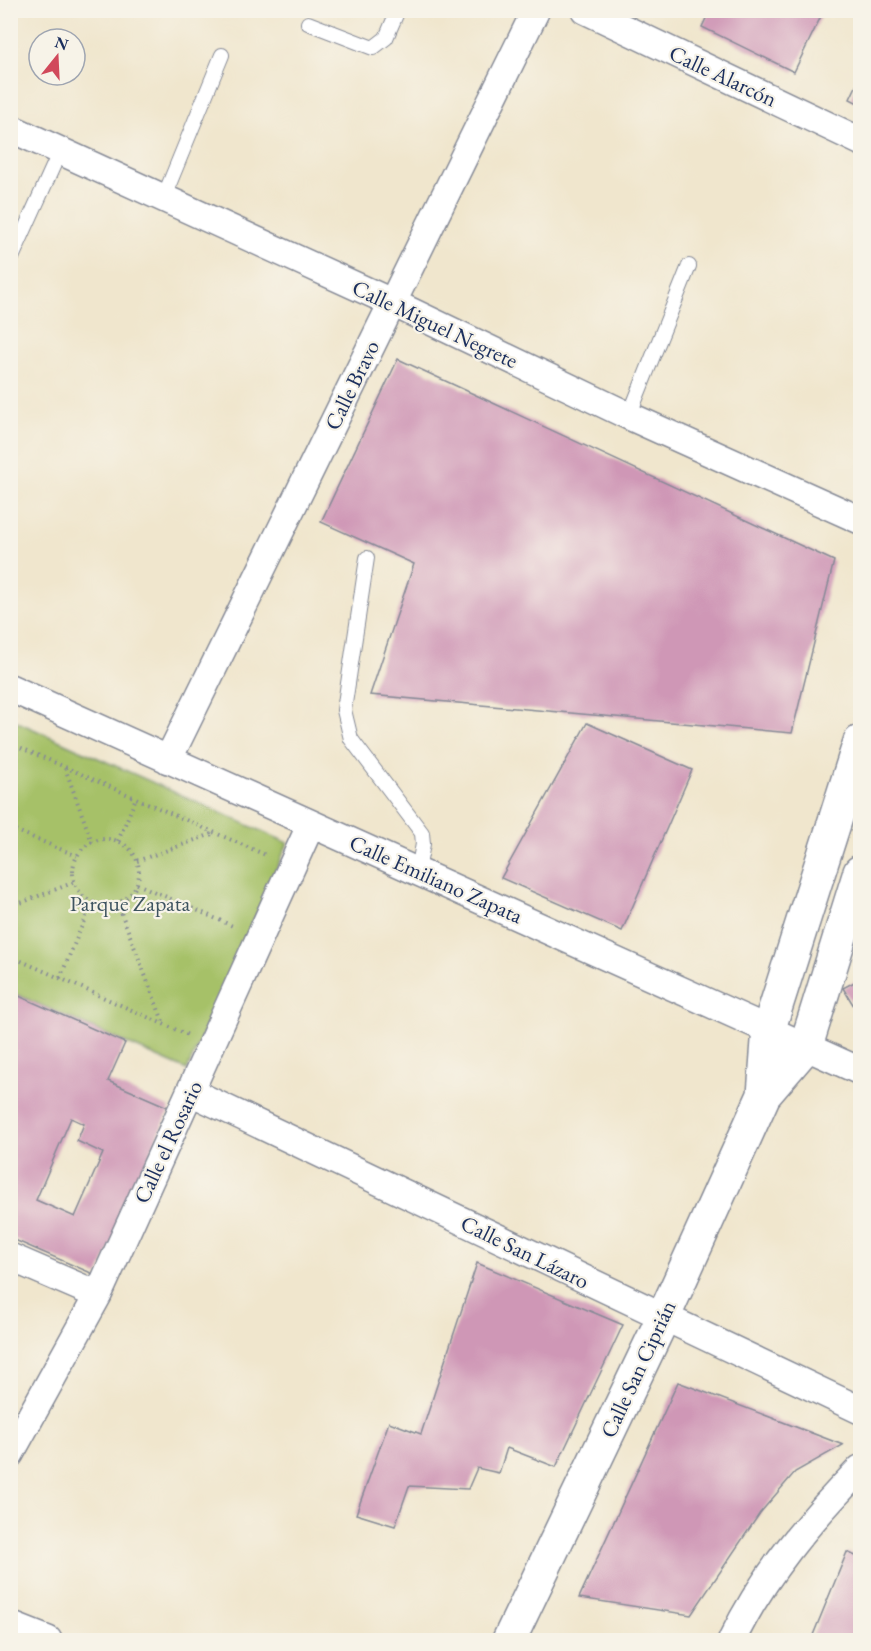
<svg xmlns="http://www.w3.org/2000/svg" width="871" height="1651" font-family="'EB Garamond',serif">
	<rect width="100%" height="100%" fill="#f7f3e8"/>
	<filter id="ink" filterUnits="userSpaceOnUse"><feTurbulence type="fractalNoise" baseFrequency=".0167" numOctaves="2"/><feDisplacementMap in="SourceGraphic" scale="12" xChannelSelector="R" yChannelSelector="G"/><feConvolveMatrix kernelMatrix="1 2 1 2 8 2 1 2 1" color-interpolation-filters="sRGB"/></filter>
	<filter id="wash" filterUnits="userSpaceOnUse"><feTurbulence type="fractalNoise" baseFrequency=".008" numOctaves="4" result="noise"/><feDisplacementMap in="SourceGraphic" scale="24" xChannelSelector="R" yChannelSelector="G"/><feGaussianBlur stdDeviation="1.35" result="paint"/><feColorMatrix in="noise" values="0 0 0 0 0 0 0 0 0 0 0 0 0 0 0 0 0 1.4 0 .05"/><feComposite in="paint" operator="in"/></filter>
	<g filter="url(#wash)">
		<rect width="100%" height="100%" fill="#f0e6cd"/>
		<path fill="#a6c167" stroke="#607862" stroke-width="1.5" d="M11,719L288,843L187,1070L11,992Z"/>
		<g id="blocks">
			<path fill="#cf97b6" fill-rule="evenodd" d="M710,10H824L794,72L702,27Z
				M860,78V104L850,99Z
				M398,359L834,561L792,733L370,695L414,564L321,522Z
				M587,723L692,770L622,931L501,878Z
				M860,979V1016L843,988Z
				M10,992L125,1043L108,1081L170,1108L98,1276L10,1238ZM71,1118L84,1124L77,1141L103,1153L75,1217L36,1200Z
				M477,1263L623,1325L556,1467L507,1448L499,1473L477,1468L468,1489L409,1486L395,1526L356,1514L389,1422L421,1434Z
				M678,1382L843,1445L795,1472L760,1513L691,1615L579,1598Z
				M847,1552L860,1558V1640H811Z"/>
		</g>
	</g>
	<g filter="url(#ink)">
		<use href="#blocks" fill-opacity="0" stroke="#868a96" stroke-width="1.5"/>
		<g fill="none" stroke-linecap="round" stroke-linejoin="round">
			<g stroke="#868a96" stroke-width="16">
				<path id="service" d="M308,23L373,48L386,38L398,10
					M163,199L222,55
					M10,262L60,151
					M629,416L689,266
					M367,558L344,710L351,739L422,833L423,844L418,870"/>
			</g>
			<g stroke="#868a96" stroke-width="30">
				<path id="minor" d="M585,10L860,141
					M10,128L393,303L629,416L860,520
					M10,688L860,1071
					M168,760L536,10
					M191,1092L860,1410
					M10,1257L98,1295
					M10,1454L98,1295L311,824
					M10,1625L48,1640
					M732,1640C763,1575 810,1520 860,1469"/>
			</g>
			<g stroke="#868a96" stroke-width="36">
				<path id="tertiary" d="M764,1095L769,1028L860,742
					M509,1640L663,1318L764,1095L806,1046L860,872"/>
			</g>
			<path stroke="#868a96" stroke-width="4" stroke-dasharray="1.5 4.5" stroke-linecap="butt" d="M10,743L268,856
				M65,768L92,842
				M10,828L77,856
				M73 872a33 33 0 1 1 66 0a33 33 0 1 1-66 0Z
				M118,841L136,798
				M137,861L215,833
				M137,884L235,927
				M117,902L164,1024
				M10,907L75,882
				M10,956L188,1035
				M60,978L92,902"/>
			<use href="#service" stroke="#fff" stroke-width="14"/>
			<use href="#minor" stroke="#fff" stroke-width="27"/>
			<use href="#tertiary" stroke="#fff" stroke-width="33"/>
		</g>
	</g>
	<g text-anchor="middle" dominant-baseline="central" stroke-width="4.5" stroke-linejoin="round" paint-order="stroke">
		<g font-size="22" fill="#1b2f5e" stroke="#f7f3e8">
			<text transform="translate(723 76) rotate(25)">Calle Alarcón</text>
			<text transform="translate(435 324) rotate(25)">Calle Miguel Negrete</text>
			<text transform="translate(352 385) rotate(-64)">Calle Bravo</text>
			<text transform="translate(436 879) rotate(24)">Calle Emiliano Zapata</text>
			<text transform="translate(168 1142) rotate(-65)">Calle el Rosario</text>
			<text transform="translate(525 1252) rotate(26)">Calle San Lázaro</text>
			<text transform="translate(638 1369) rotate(-65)">Calle San Ciprián</text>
		</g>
		<g font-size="22" fill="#3e5460" stroke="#f7f3e8">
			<text x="130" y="903">Parque Zapata</text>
		</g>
	</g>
	<rect width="871" height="1651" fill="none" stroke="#f7f3e8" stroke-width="36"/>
	<g transform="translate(57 57) rotate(18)"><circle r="28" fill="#f7f3e8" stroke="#9fa5b1" stroke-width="1.5"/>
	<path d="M0-4.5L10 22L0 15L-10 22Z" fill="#d1495b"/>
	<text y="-9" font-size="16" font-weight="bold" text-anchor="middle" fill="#1b2f5e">N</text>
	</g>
</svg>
